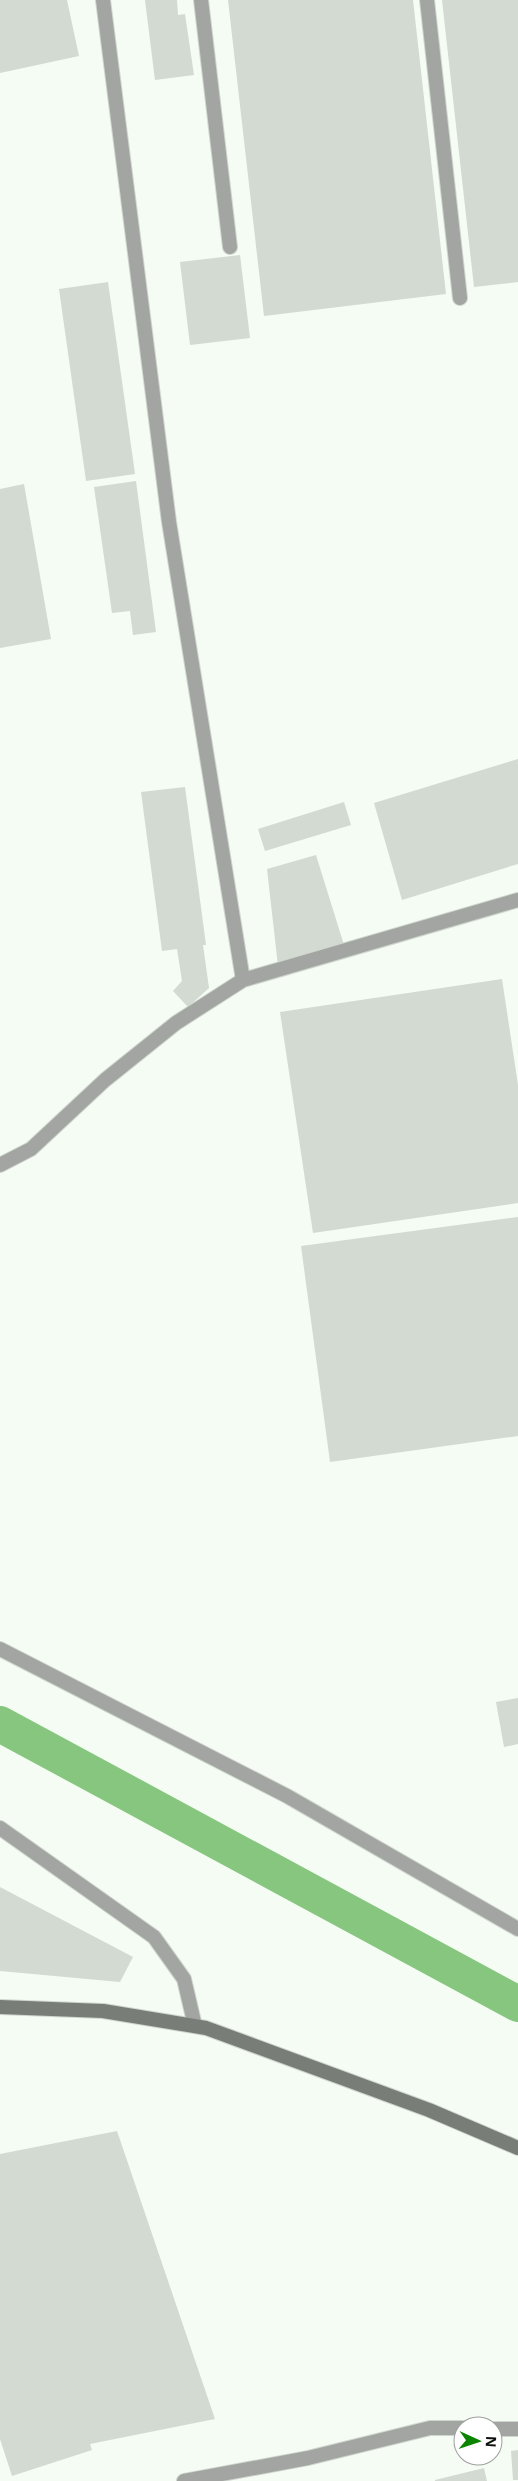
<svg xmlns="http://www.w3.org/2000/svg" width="518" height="2481" font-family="'Open Sans',sans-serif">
	<rect width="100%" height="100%" fill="#f4fcf3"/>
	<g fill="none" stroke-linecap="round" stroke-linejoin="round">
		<path stroke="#86c67e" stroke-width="36" d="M0,1724L518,2004"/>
	</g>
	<path fill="#d2dad1" d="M0,0H67L79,56L0,73Z
		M145,0H177L178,15L185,14L194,75L155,80Z
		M228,0H413L446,294L264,316Z
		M442,0H518V282L474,287Z
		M240,255L250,338L190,345L180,262Z
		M108,282L135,474L86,481L59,289Z
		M136,481L156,632L133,635L130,611L112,613L94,487Z
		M24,484L51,639L0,648V489Z
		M518,759V864L402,900L374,803Z
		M185,787L206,945H203L209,988L188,1007L173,991L182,981L177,949L162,951L141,792Z
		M344,802L351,825L265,851L258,829Z
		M316,855L344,945L278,966L267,869Z
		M502,979L518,1085V1203L313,1233L280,1012Z
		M518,1217V1436L330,1462L301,1246Z
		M518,1698V1744L504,1747L496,1702Z
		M0,1887L133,1957L120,1982L0,1971Z
		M117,2131L215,2419L90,2444L92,2450L12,2476L0,2439V2154Z
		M518,2450V2480H513L511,2451Z
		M484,2468L487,2481H435V2480Z"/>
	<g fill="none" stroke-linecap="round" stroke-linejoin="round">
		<g stroke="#cfd6ce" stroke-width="16">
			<path id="service" d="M103,0L169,522L243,980
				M201,0L230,247
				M427,0L460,298
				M0,1165L31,1149L105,1080L176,1023L243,980L518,900
				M0,1649L287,1796L518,1929
				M0,1828L154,1937L184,1979L195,2026
				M493,2429H518
				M184,2481L308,2458L430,2428H463"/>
		</g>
		<g stroke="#cfd6ce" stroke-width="16">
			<path id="secondary" d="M0,2007L103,2011L206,2028L429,2110L518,2148"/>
		</g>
		<use href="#service" stroke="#a2a5a1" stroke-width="14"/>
		<use href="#secondary" stroke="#787d77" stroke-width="14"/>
	</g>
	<g transform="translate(478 2441) rotate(93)"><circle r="24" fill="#ffffff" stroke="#9e9f9e"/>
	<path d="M0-4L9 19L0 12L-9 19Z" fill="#0b8400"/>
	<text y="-8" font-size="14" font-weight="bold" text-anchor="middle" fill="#0d0f0c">N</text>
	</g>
</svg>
